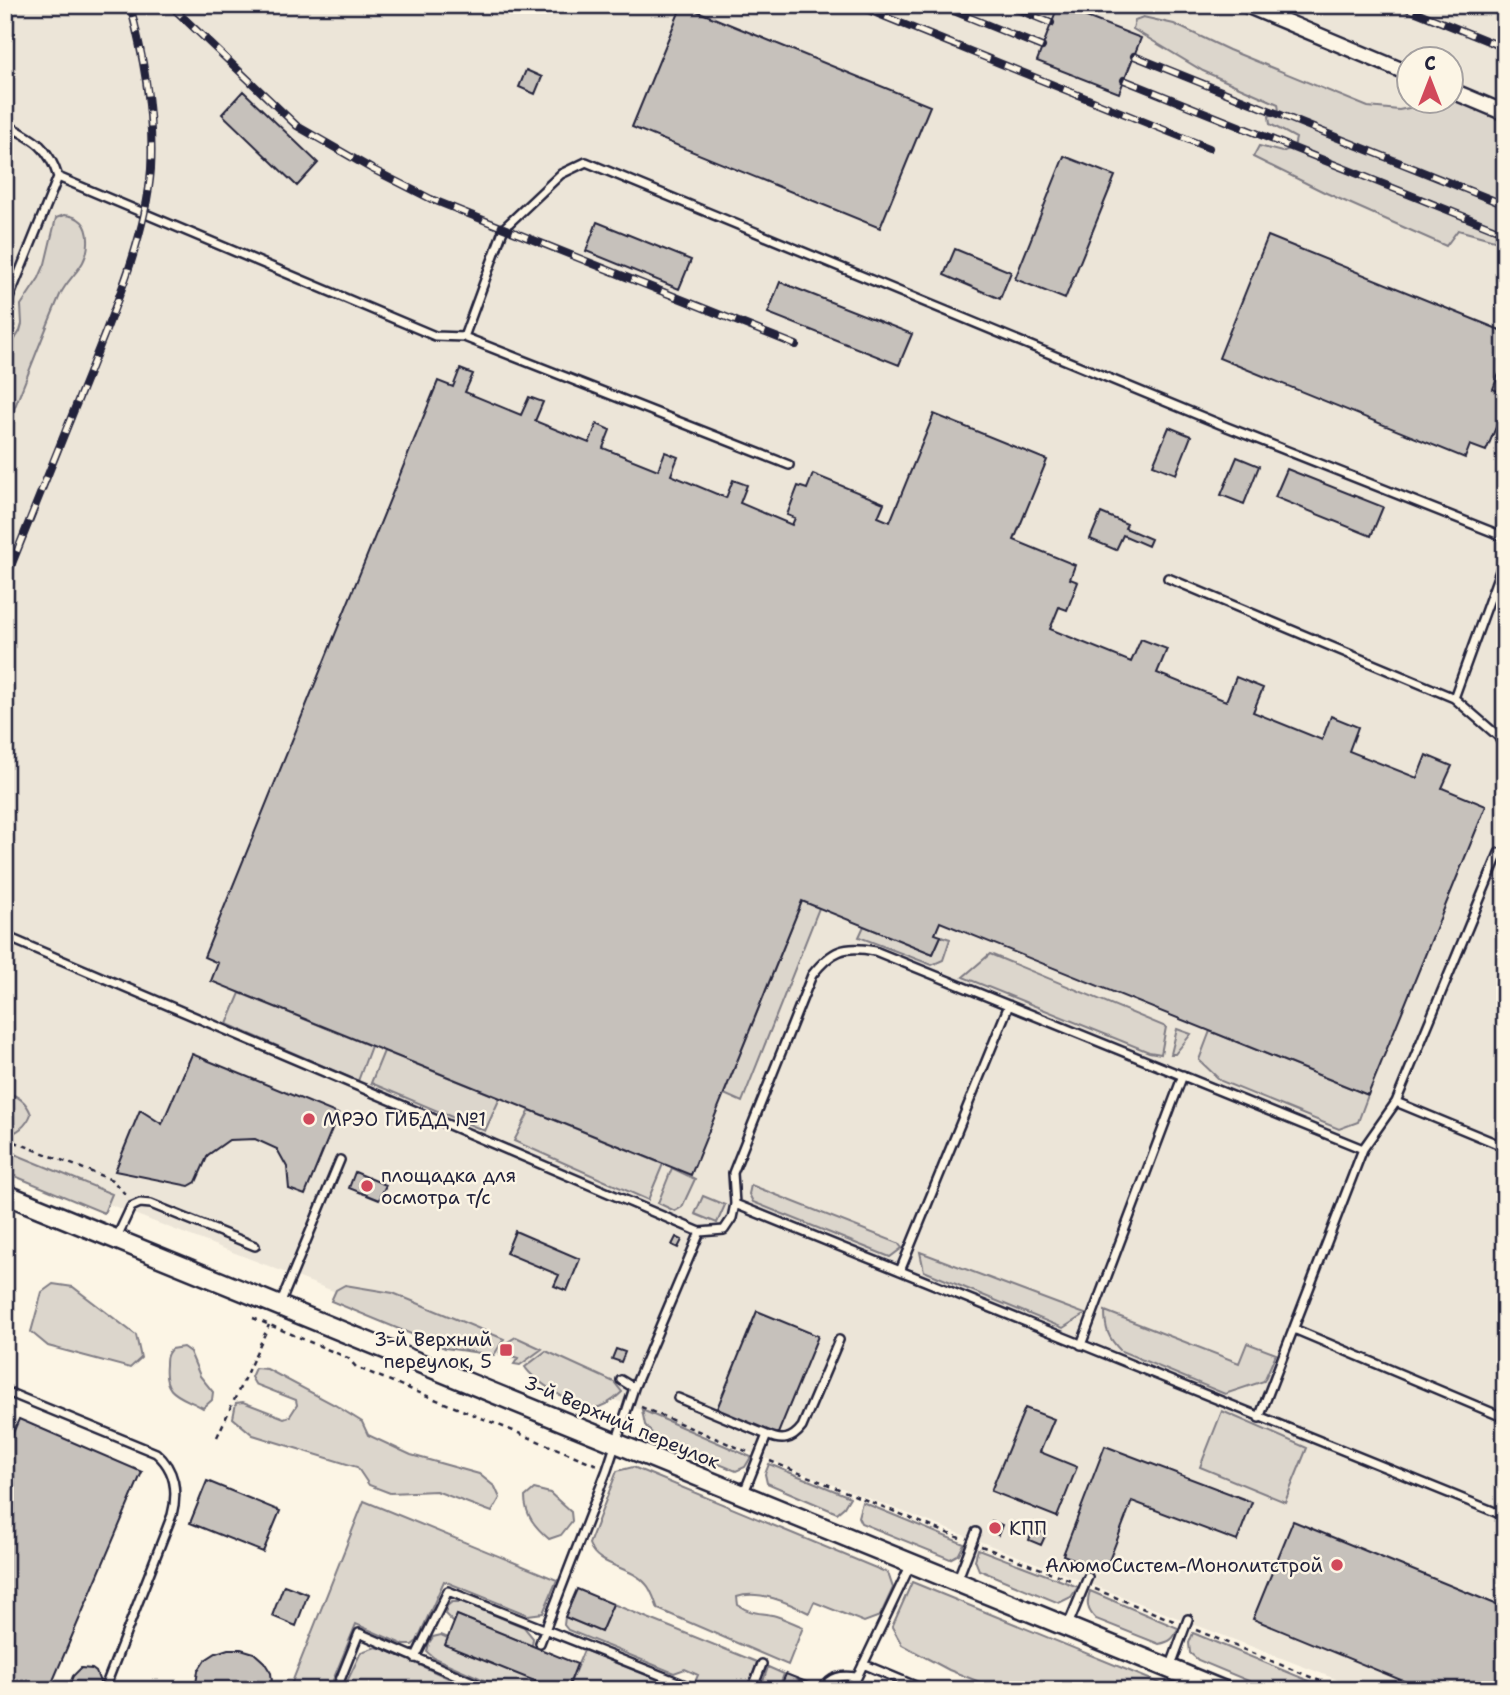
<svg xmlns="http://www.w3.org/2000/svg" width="1510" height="1695" font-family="'Shantell Sans',sans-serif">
	<rect width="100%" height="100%" fill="#fcf5e5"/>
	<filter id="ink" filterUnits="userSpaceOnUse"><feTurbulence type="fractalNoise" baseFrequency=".0143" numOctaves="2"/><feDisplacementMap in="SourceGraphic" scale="14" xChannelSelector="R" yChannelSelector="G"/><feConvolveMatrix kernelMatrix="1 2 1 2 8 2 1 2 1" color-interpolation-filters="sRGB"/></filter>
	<g filter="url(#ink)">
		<path fill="#ece5d8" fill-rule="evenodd" d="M5,5H1505V1690H1364L5,1164ZM1408,60H1450V102H1408Z"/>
		<path fill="#dcd6cc" stroke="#7f7c84" stroke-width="2" d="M1143,17L1174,24L1229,50L1368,107L1399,110L1414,107L1418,102L1451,100L1466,103L1505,119V243L1458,230L1446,246L1324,192L1253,157L1259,146L1282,152L1294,147L1296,138L1270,124L1269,116L1279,111L1278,104L1203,71L1133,29L1135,20Z
			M64,215C81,216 89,225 88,243C87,268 69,275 60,295C41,339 24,386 5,431V355L20,331L22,324L21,305L39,278L45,264L56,218Z
			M802,901L819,908L742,1102L724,1094Z
			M864,926L933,954L941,936L950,939L943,960L932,965L859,937Z
			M990,954L1166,1027L1161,1054L1149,1052L963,977Z
			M240,993L371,1046L358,1081L227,1024Z
			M1177,1029L1191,1034L1175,1054H1171Z
			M1210,1031L1368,1095L1358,1122L1339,1129L1221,1081L1199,1060Z
			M384,1051L500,1098L485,1131L371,1083Z
			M5,1091C19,1097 26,1101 31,1114C27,1125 17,1134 5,1135Z
			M530,1110L663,1164L648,1200L514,1141Z
			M5,1150L112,1194L104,1213L5,1172Z
			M672,1168L695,1179L682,1207L675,1211L658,1203Z
			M751,1185L898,1243L902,1248L890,1257L753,1202L749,1194Z
			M703,1196L725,1205L717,1223L695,1214Z
			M920,1252L1085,1314L1063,1328L924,1271Z
			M53,1284L73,1287L136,1335L141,1358L130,1368L48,1346L31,1332L42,1292Z
			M345,1285L393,1293L504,1339L494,1355L445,1348L331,1301L336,1290Z
			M1105,1311L1239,1363L1247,1343L1276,1354L1264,1381L1225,1394L1121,1351C1108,1338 1105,1329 1105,1311Z
			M516,1337L542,1349L520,1365L514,1364L518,1358L500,1352L506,1343Z
			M183,1347L190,1352L200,1376L213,1392L212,1400L203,1408C179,1395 163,1395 166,1365C166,1358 166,1355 171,1349Z
			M546,1351L614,1382L622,1392C614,1400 605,1407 593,1408C577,1409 533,1380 525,1367Z
			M255,1368L267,1369L335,1405L362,1422L368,1435L411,1455L479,1474L495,1487L500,1498L492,1512L436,1491L390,1493L369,1485L357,1467L253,1435L233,1418L236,1403L243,1402L284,1418L290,1416L297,1405L296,1400L255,1384L251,1377Z
			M642,1410L751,1457L745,1467L736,1471L657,1439L645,1425Z
			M1222,1411L1307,1448L1285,1502L1200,1467Z
			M769,1464L850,1497L844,1507L837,1513L767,1483L765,1474Z
			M633,1467L888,1573L893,1588L880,1616L864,1622L814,1602L809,1613C789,1603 758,1589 737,1597L738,1605C752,1615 762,1612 776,1616C785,1619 794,1623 803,1627L788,1665L658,1609C655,1602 652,1590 646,1584C630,1565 598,1568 589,1544L617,1471Z
			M534,1489L550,1493L571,1512L572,1521L561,1535L549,1539C535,1527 525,1515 525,1497Z
			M364,1501L557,1580L543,1613L528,1615L444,1581L417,1641L412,1645H404L356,1624L329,1690H289Z
			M862,1502L964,1544L959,1554L950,1559L861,1523L858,1517Z
			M978,1549L1078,1587L1071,1597L1059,1603L979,1570L975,1560Z
			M912,1582L1176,1690H1000L949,1670L902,1645L892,1627Z
			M1090,1591L1178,1628C1174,1639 1170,1642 1159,1644L1096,1619C1087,1610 1086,1603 1090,1591Z
			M452,1602H462L524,1627L533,1638L532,1646L457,1615L454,1623L445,1614L447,1606Z
			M613,1604L757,1662C754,1670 751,1684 745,1688C734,1695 706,1687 695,1682L698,1675L685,1669L674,1673L568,1630L564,1625L565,1617L601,1632Z
			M1193,1633L1331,1690H1270L1198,1660L1190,1653L1189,1643Z
			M441,1635L448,1638L557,1690H507L434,1658L427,1652L429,1643L433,1637Z
			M376,1647L386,1650L475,1690H343L361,1652Z
			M584,1650L666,1683L672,1690H567Z
			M768,1667L784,1674L778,1690H760Z"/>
		<path fill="#c6c1bb" stroke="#22223b" stroke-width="2" d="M5,5H14L6,24L5,23Z
			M682,5L930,106L880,228L632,127Z
			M1058,6L1141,38L1119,93L1037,61Z
			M526,70L542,77L535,94L519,87Z
			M243,91L318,163L297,186L222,114Z
			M1064,156L1115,176L1065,299L1015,279Z
			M597,222L691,260L679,289L586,251Z
			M1268,236L1505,332V365L1503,364L1493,389L1505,394V406L1486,451L1470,445L1465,458L1219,358Z
			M955,249L1011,272L1000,299L944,275Z
			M780,282L912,334L899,365L768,313Z
			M460,369L473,374L465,392L521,415L529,397L543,402L535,421L589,443L597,424L610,430L603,448L658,470L665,452L678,457L671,475L726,498L733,480L747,485L740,503L792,525L795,518L787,515L798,486L807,489L813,474L884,503L878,517L890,522L934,414L1047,460L1014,540L1075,565L1070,579L1078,582L1067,610L1059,607L1050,629L1131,662L1141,639L1167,649L1157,673L1226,701L1236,677L1263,688L1253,712L1322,740L1331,716L1358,727L1349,751L1417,778L1426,755L1452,766L1442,788L1486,806L1368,1095L940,922L935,934L941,936L933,954L802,901L691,1175L211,981L218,963L204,957L438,381L453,387Z
			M1169,427L1191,436L1176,474L1153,465Z
			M1237,457L1259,466L1244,504L1221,495Z
			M1287,469L1383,507L1371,536L1275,497Z
			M1101,513L1127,524L1125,528L1151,539L1148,546L1123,535L1116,550L1090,539Z
			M192,1054L338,1114L305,1195L289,1189L287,1167L277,1149L255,1139L229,1140L208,1155L196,1182L189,1186L115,1171L140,1110L162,1124Z
			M355,1172L386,1185L379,1200L349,1188Z
			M515,1231L580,1259L567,1291L554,1286L559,1275L506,1253Z
			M676,1237L682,1240L678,1248L672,1245Z
			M757,1311L818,1336L777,1436L716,1411Z
			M616,1349L625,1352L621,1362L612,1359Z
			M1025,1408L1054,1419L1040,1452L1077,1467L1057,1517L991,1491Z
			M19,1419L142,1472L49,1690H5V1451Z
			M1105,1446L1252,1502L1237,1541L1132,1501L1105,1571L1063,1555Z
			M207,1481L280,1511L263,1552L190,1523Z
			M992,1521L1002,1525L998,1535L988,1530Z
			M1293,1521L1505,1608V1690H1425L1253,1619Z
			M1033,1529L1046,1534L1041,1545L1029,1540Z
			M284,1585L308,1594L296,1626L272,1616Z
			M577,1589L613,1604L601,1632L565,1617Z
			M457,1615L577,1664L567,1690H557L445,1645Z
			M228,1649H241L254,1653L264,1662L271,1673L273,1690H195L198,1671L205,1660L216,1653Z
			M81,1668L92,1669L96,1672L100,1682L97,1690H74L71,1681L73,1676Z
			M786,1674L814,1685L812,1690H779Z"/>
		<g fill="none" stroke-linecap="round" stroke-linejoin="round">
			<g stroke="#22223b" stroke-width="12">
				<path id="service" d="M1282,19L1288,5
					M5,124C33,139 48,145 58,177L5,308
					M58,177L435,336L464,337L789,465
					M464,337L504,228L561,174L586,162L1227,427L1505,537
					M1168,578L1454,698L1505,557
					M1454,698L1498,736L1505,749
					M5,936L700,1232L724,1230L732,1218L735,1204L1505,1516
					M1396,1102L1505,1147
					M1363,1149L1396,1102L1499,853
					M735,1204L733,1173L812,975C832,950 844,945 875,951L1363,1149L1259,1418
					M116,1239L131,1207L140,1203L151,1204L255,1246
					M900,1271L1009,1005
					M280,1304L340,1160
					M1294,1329L1505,1418
					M1081,1345L1183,1075
					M621,1380L634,1388
					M5,1391L156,1453C175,1469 178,1492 172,1515L104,1690
					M678,1398L767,1435L743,1495
					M767,1435C782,1442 792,1440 802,1427L839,1340
					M957,1581L976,1532
					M1068,1625L1088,1577
					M540,1643L607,1470L634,1388L700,1232
					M415,1658L448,1591L698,1690
					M863,1664L925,1690
					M1170,1668L1188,1619
					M336,1690L359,1633L491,1690
					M752,1690L762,1664
					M823,1690C830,1676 842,1675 856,1677
					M851,1690L911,1564"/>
			</g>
			<g stroke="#22223b" stroke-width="19">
				<path id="minor" d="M1246,5L1408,73
					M1450,90L1505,113"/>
			</g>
			<g stroke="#22223b" stroke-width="23">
				<path id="tertiary" d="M5,1194L1222,1690"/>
			</g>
			<path stroke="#22223b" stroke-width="2.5" stroke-dasharray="5 5" stroke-linecap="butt" d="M5,1138L112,1180L126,1195
				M253,1318L348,1358L356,1367L597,1465
				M641,1407L748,1452
				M217,1437L269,1325
				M770,1461L962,1539
				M981,1546L1073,1581
				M1095,1589L1174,1621
				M1196,1630L1342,1690"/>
			<use href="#service" stroke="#fcf5e5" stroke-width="7"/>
			<use href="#minor" stroke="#fcf5e5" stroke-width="14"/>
			<use href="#tertiary" stroke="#fcf5e5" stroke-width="18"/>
			<g stroke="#22223b" stroke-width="8">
				<path id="rail" d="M170,5L297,126L372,169L431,199L796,345
					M856,5L1209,148
					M939,5L1042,47
					M1006,5L1051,23
					M1399,5L1505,48
					M1134,56L1505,205
					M1124,80L1505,233
					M5,581C33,511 61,442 89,373C114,310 146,237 151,169C154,114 144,58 130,5"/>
			</g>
			<use href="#rail" stroke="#fcf5e5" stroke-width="5" stroke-dasharray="16" stroke-linecap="butt"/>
		</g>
	</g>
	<g fill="#d1495b" stroke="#fcf5e5" stroke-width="2.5">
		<circle cx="309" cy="1119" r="7"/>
		<circle cx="367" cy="1186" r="7"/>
		<rect x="499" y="1343" width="14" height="14" rx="3.5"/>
		<circle cx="995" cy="1528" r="7"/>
		<circle cx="1337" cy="1565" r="7"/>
	</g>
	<g text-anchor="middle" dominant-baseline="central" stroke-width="5" stroke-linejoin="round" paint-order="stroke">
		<g font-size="19" fill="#22223b" stroke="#fcf5e5" text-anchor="start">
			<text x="323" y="1119">МРЭО ГИБДД №1</text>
			<text x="381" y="1175">площадка для<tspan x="381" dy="22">осмотра т/с</tspan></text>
			<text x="492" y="1339" text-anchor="end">3-й Верхний<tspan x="492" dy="22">переулок, 5</tspan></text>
			<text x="1009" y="1528">КПП</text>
			<text x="1323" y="1565" text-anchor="end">АлюмоСистем-Монолитстрой</text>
		</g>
		<g font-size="19" fill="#22223b" stroke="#fcf5e5">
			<text transform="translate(622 1422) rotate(23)">3-й Верхний переулок</text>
		</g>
	</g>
	<rect width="1510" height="1695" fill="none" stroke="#fcf5e5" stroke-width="28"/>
	<rect x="14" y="14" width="1482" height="1667" fill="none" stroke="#22223b" stroke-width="2.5" filter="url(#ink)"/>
	<g transform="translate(1430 80)"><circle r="33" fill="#fcf5e5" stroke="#a5a1a1" stroke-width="2"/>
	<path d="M0-5L12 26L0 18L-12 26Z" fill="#d1495b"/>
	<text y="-10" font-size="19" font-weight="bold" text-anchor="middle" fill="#22223b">С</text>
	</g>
</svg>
